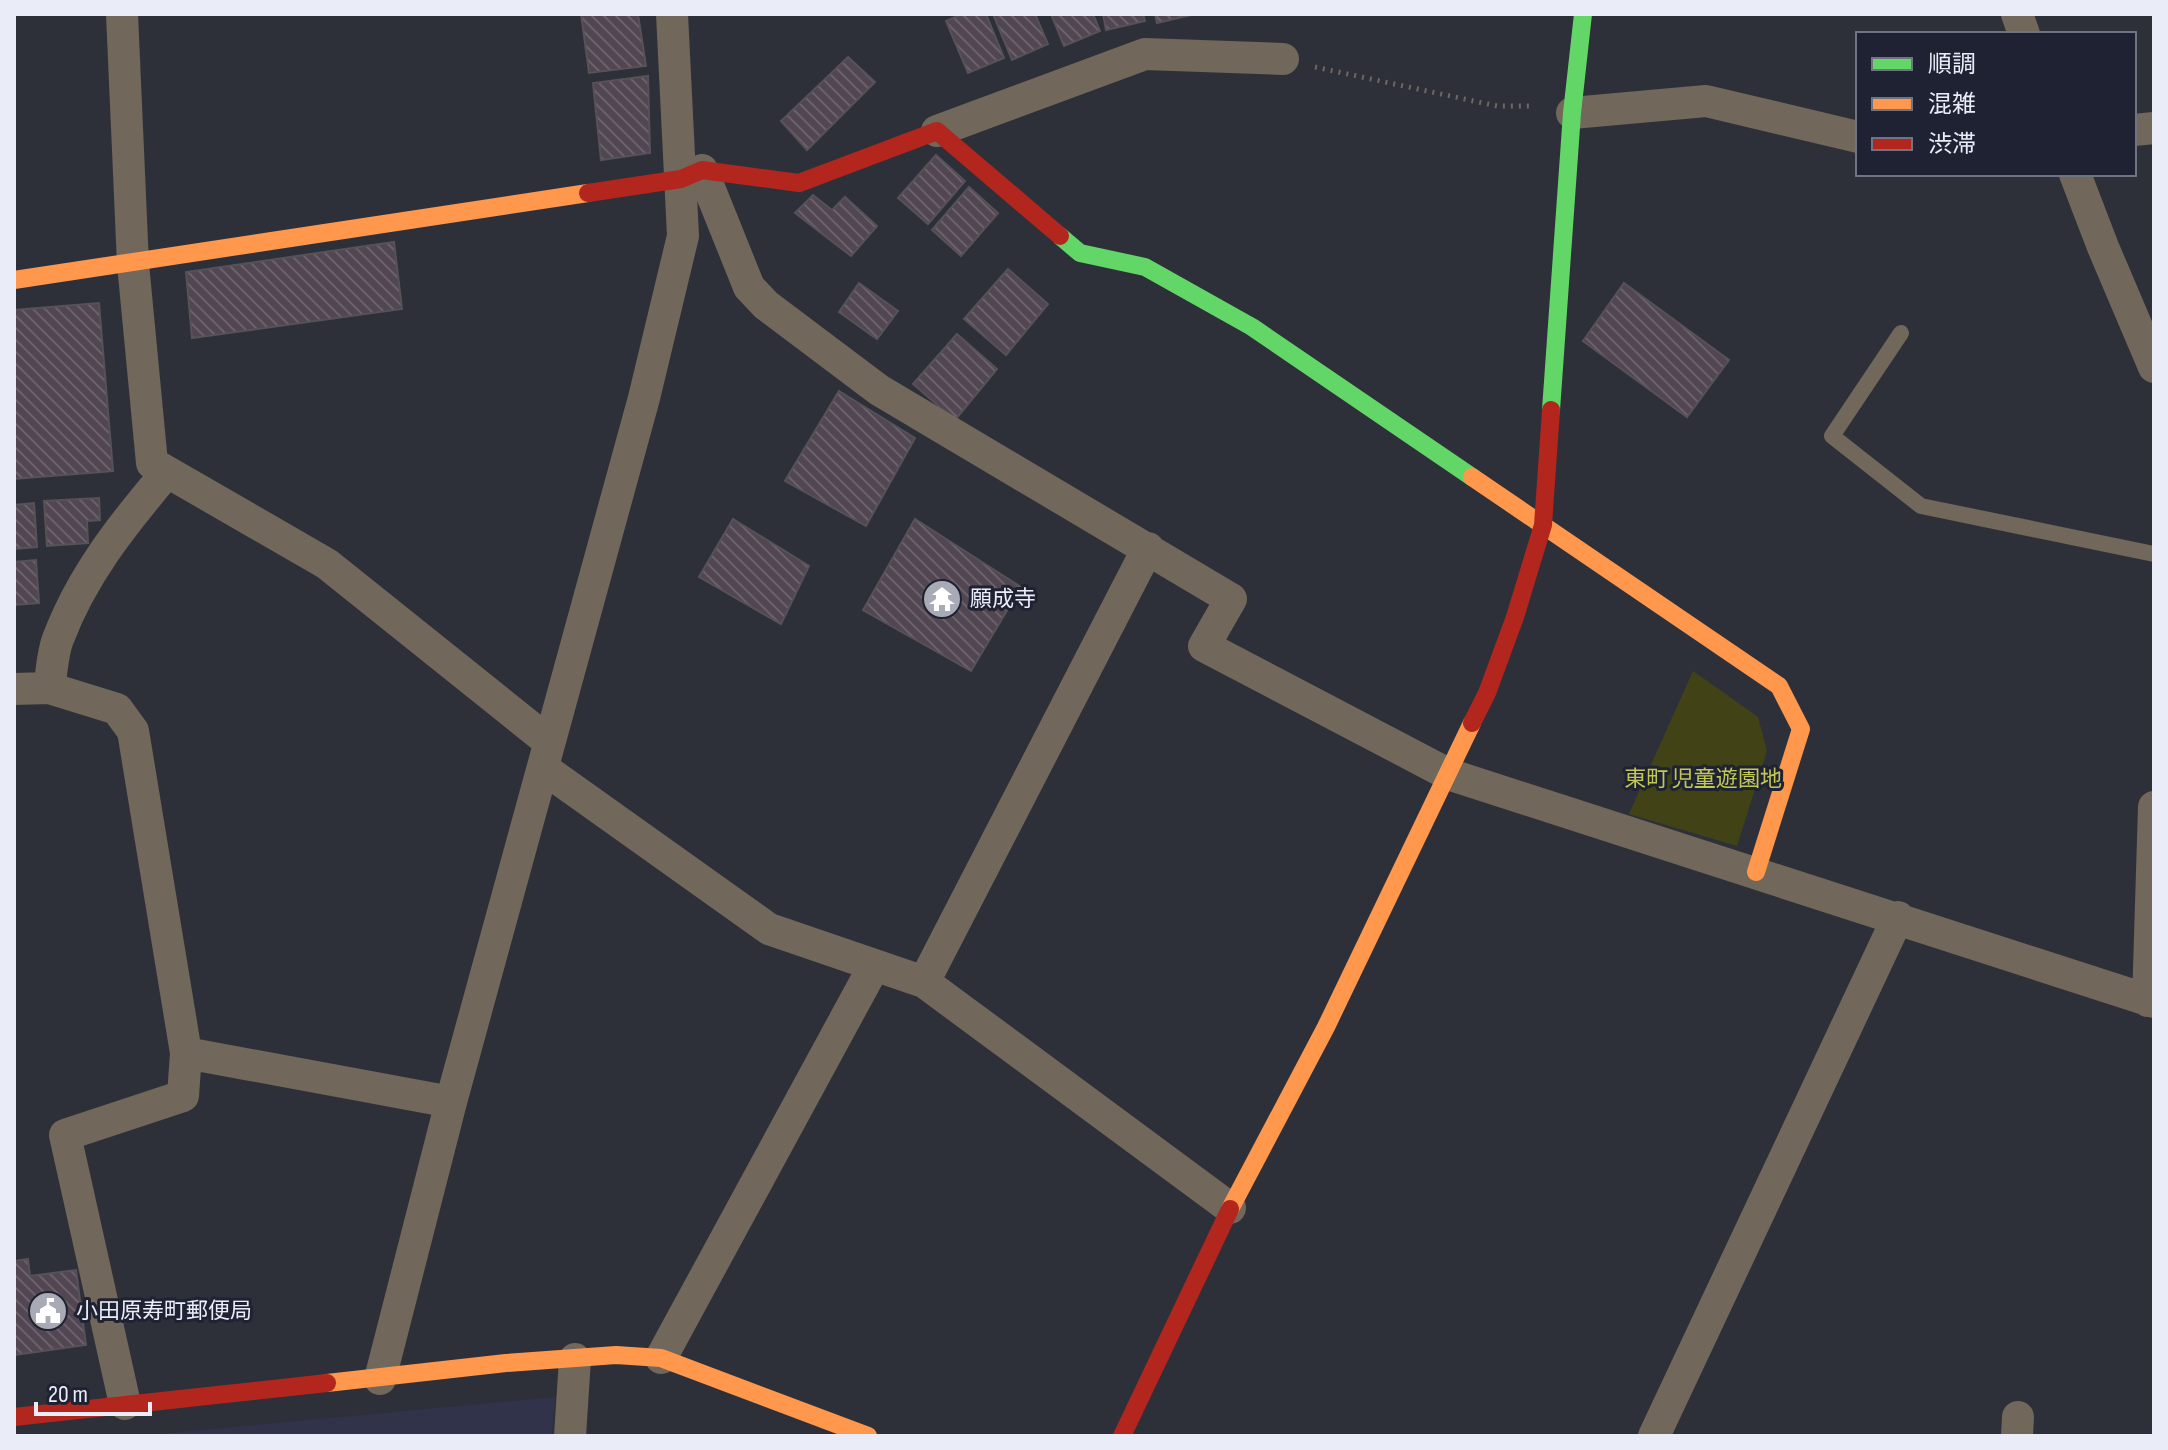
<svg xmlns="http://www.w3.org/2000/svg" width="2168" height="1450" font-family="'Sofia Sans Condensed','Noto Sans JP',sans-serif">
	<defs>
		<pattern id="building-back-hatch" width="6" height="6" patternUnits="userSpaceOnUse" patternTransform="scale(2)"><rect width="6" height="6" fill="#514651"/><path d="M-1 5l2 2M0 0l6 6M5-1l2 2" fill="none" stroke="#6a616b"/></pattern>
	</defs>
	<rect width="100%" height="100%" fill="#2e3039"/>
	<path fill="#303349" d="M555,1397L552,1436H137Z"/>
	<path fill="#414316" d="M1693,671L1758,717L1767,751L1737,846L1629,814Z"/>
	<path fill="url(#building-back-hatch)" stroke="#565258" stroke-width="2" d="M581,14H638L646,66L589,73Z
		M962,14H986L1004,58L968,73L946,21Z
		M993,14H1035L1048,44L1012,60Z
		M1051,14H1093L1100,31L1064,46Z
		M1103,14H1143L1145,21L1106,30Z
		M1155,14H1195L1157,23Z
		M848,57L875,82L807,150L781,121Z
		M648,76L650,153L601,160L593,83Z
		M936,155L965,181L928,224L898,198Z
		M969,187L998,213L961,256L932,230Z
		M813,195L832,210L845,197L877,226L851,256L795,213Z
		M394,242L402,309L192,338L186,272Z
		M1008,269L1048,304L1006,355L964,319Z
		M859,283L898,311L877,339L839,312Z
		M1624,283L1729,360L1687,417L1583,341Z
		M99,303L113,471L14,479V310Z
		M957,334L997,369L955,420L913,384Z
		M839,391L915,438L866,526L785,481Z
		M99,498L100,520L87,521L88,543L47,546L44,501Z
		M34,503L37,547L14,549V505Z
		M733,519L809,566L781,624L699,577Z
		M915,519L1021,587L971,671L863,610Z
		M36,560L39,603L14,605V562Z
		M28,1259L30,1276L76,1270L86,1345L14,1355V1261Z"/>
	<g fill="none" stroke-linecap="round" stroke-linejoin="round">
		<path stroke="#6d6762" stroke-width="5" stroke-dasharray="2 6" stroke-linecap="butt" d="M1315,67L1497,106H1533"/>
		<path stroke="#71675a" stroke-width="16" d="M1901,333L1832,436L1921,506L2154,554"/>
		<path stroke="#71675a" stroke-width="32" d="M122,14L133,264L152,463L327,564L548,741
			M2017,14L2024,34
			M1572,113L1706,101L1858,137
			M2134,130L2154,128
			M937,131L1145,54L1283,59
			M702,170L749,287L766,305L879,390L1231,599L1204,646L1448,774L2154,1002
			M2075,174L2103,247L2154,367
			M49,688C52,673 52,654 58,639C82,575 123,524 167,472
			M14,689L49,688L117,709L133,731L186,1053L451,1102
			M543,768L769,929L924,982L1230,1208
			M924,982L1148,548
			M2148,1001L2154,807
			M661,1358L874,966
			M380,1379L451,1102L644,398L683,236L672,14
			M125,1404L65,1135L183,1096L186,1053
			M570,1436L575,1359
			M1654,1436L1898,917
			M2017,1436L2018,1417"/>
		<path stroke="#63d668" stroke-width="18" d="M1060,236L1080,253L1145,267L1252,327L1472,477
			M1551,410L1572,113L1583,14"/>
		<path stroke="#ff974d" stroke-width="18" d="M14,280L588,193
			M1472,477L1779,686L1801,729L1756,872
			M1230,1209L1326,1027L1472,723
			M327,1383L506,1363L616,1355L661,1358L868,1436"/>
		<path stroke="#b3261e" stroke-width="18" d="M588,193L681,179L702,170L799,183L937,131L1060,236
			M1472,723L1487,693L1515,617L1543,525L1551,410
			M14,1417L327,1383
			M1122,1436L1230,1209"/>
	</g>
	<defs>
		<g id="temple-disc" transform="scale(2)"><circle r="9.5" fill="#a8aab5" stroke="#1f2232"/><path d="M0-6L5-2H3V0L6.5 2.5H4V6H1.5V3h-3V6H-4V2.5H-6.5L-3 0V-2H-5Z" fill="#fff"/></g>
		<g id="civic-disc" transform="scale(2)"><circle r="9.5" fill="#a8aab5" stroke="#1f2232"/><path d="M-.6-6.5H3V-4.5H.6V-3L4-1V1h2V6H-6V1h2V-1L-.6-3ZM-1.2 2.5V6h2.4V2.5Z" fill="#fff"/></g>
	</defs>
	<g fill-rule="evenodd">
		<use href="#temple-disc" x="942" y="599"/>
		<use href="#civic-disc" x="48" y="1311"/>
	</g>
	<g text-anchor="middle" dominant-baseline="central" stroke-width="6" stroke-linejoin="round" paint-order="stroke">
		<g font-size="22" fill="#eaecf8" stroke="#1f2232" text-anchor="start">
			<text x="970" y="599">願成寺</text>
			<text x="76" y="1311">小田原寿町郵便局</text>
		</g>
		<g font-size="22" fill="#c2c752" stroke="#1f2232">
			<text x="1703" y="779">東町 児童遊園地</text>
		</g>
	</g>
	<rect width="2168" height="1450" fill="none" stroke="#eaecf8" stroke-width="32"/>
	<rect x="1856" y="32" width="280" height="144" fill="#1f2232" stroke="#707381" stroke-width="2"/>
	<rect x="1872" y="58" width="40" height="12" fill="#63d668" stroke="#707381" stroke-width="2"/>
	<text x="1928" y="72" font-size="24" fill="#eaecf8">順調</text>
	<rect x="1872" y="98" width="40" height="12" fill="#ff974d" stroke="#707381" stroke-width="2"/>
	<text x="1928" y="112" font-size="24" fill="#eaecf8">混雑</text>
	<rect x="1872" y="138" width="40" height="12" fill="#b3261e" stroke="#707381" stroke-width="2"/>
	<text x="1928" y="152" font-size="24" fill="#eaecf8">渋滞</text>
	<path d="M36 1402v12h114v-12" fill="none" stroke="#eaecf8" stroke-width="4"/>
	<text x="48" y="1402" font-size="24" fill="#eaecf8" stroke="#1f2232" stroke-width="6" paint-order="stroke">20 m</text>
</svg>
